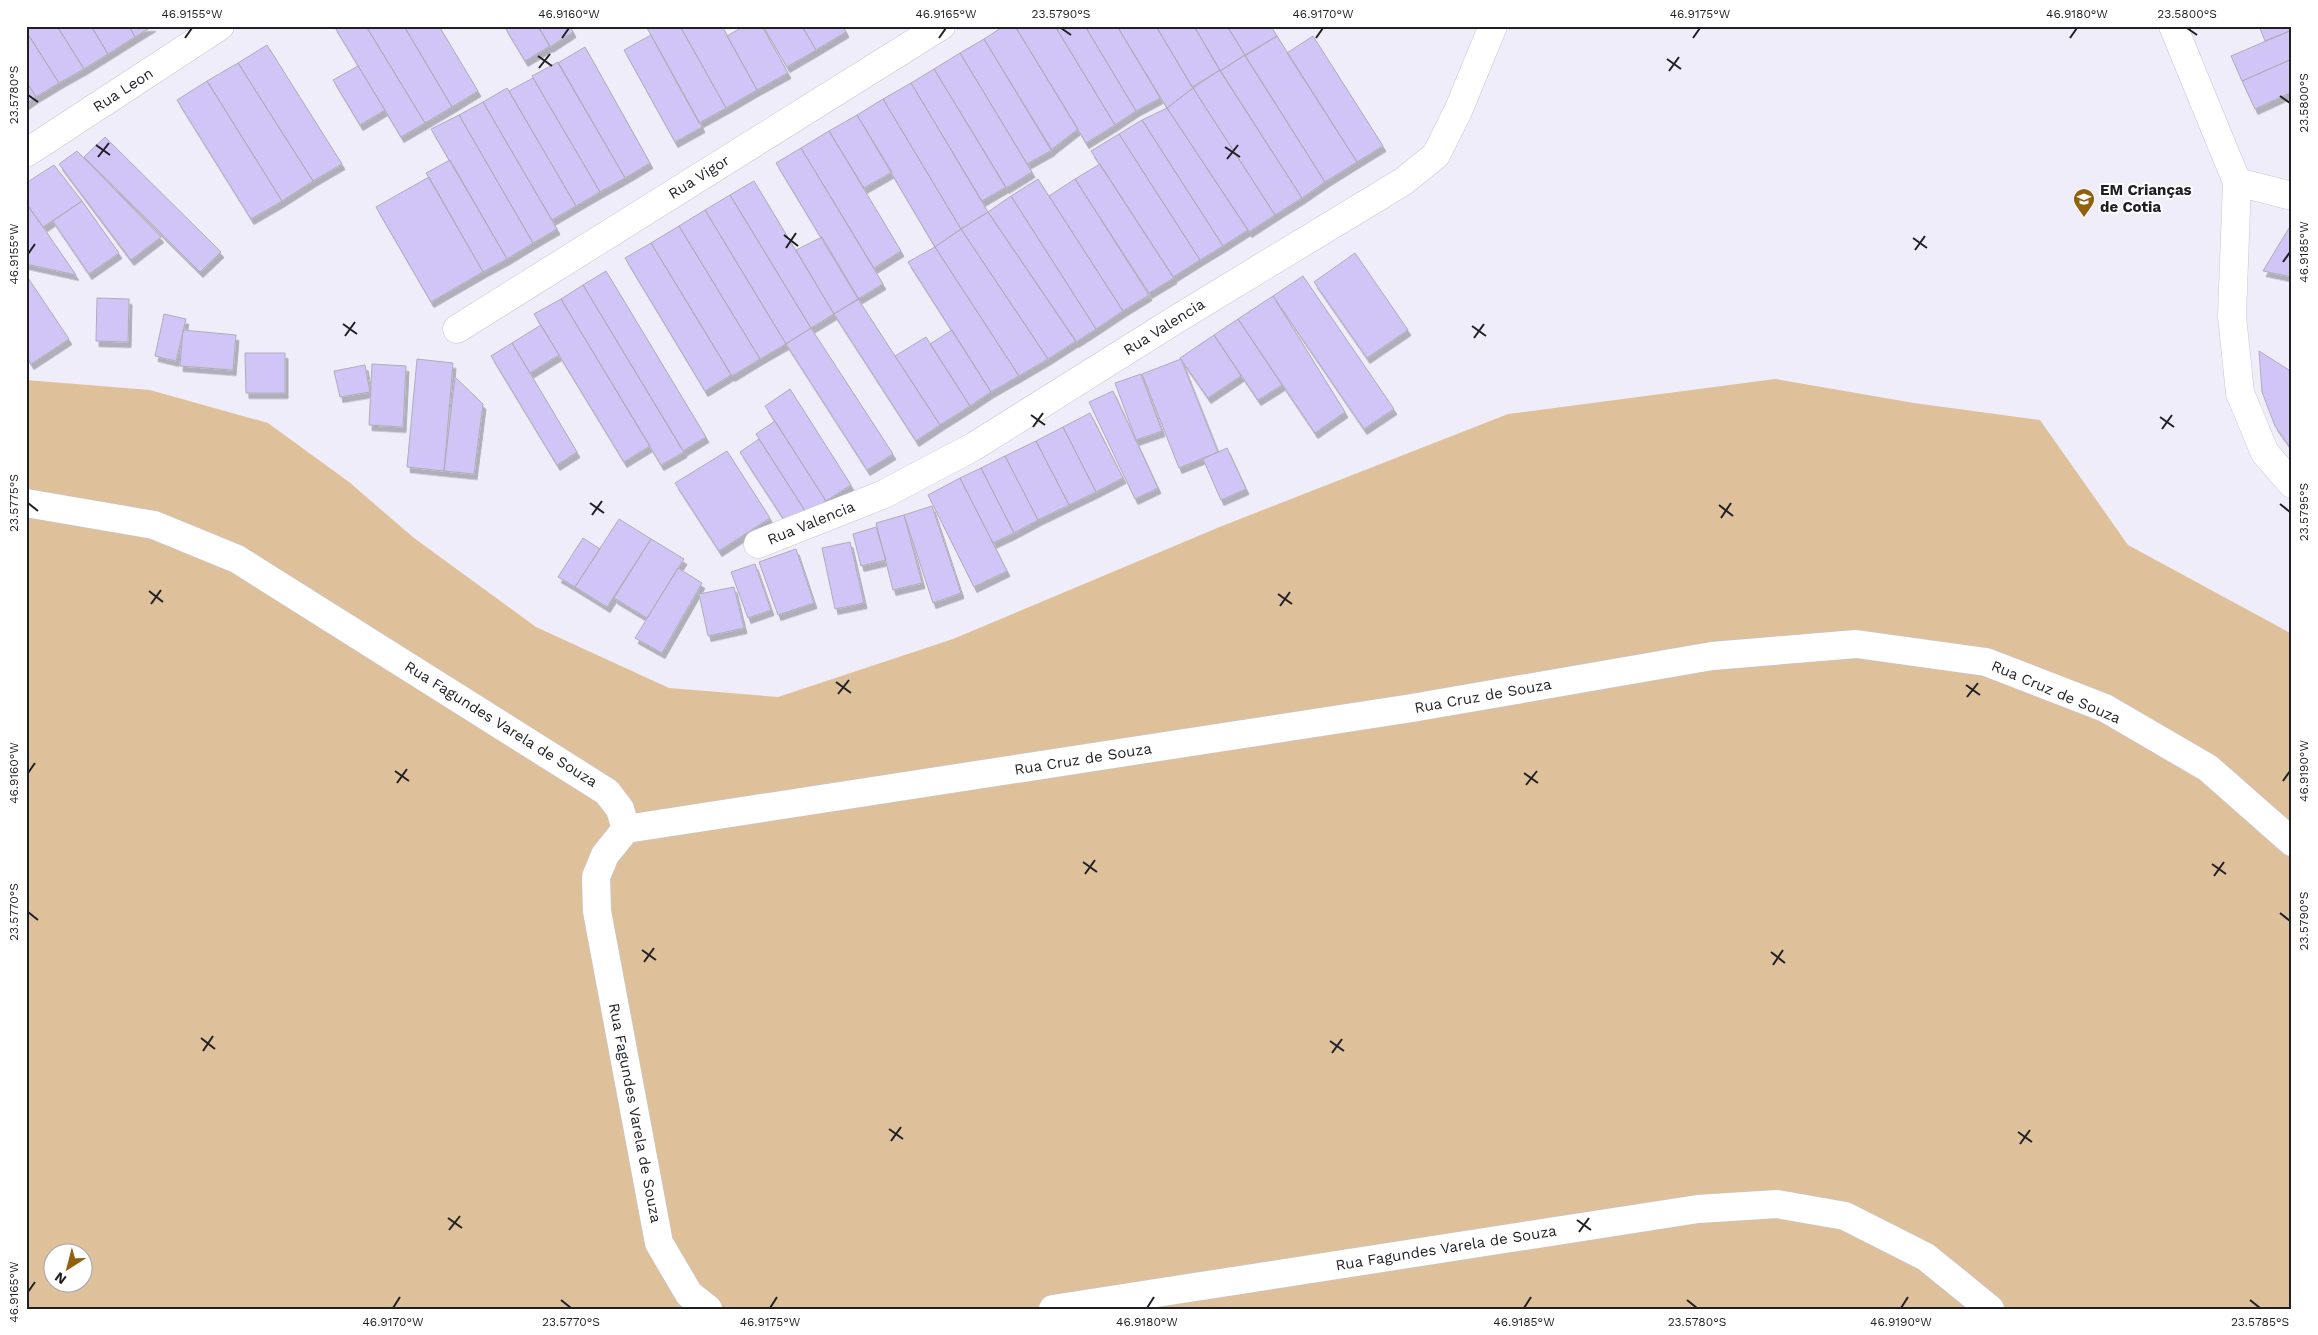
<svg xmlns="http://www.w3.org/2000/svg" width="2318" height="1335" font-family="'Work Sans',sans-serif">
	<defs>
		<filter id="shadow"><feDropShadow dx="3" dy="5.5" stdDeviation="0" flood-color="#0004"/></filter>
	</defs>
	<rect width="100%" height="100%" fill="#f0edfb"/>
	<path fill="#dec09b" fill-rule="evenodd" d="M1775,379L1914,403L2040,420L2128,545L2292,634V1309H26V380L150,390L268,423L349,482L414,538L536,627L669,688L778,697L953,639L1222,526L1508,414ZM52,1252H82V1282H52Z"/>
	<path fill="#d1c4f6" stroke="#afacb9" filter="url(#shadow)" d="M26,26H57L84,69L59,83L26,31Z
		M57,26H91L108,54L84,69Z
		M91,26H129L135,37L108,54Z
		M129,26H153L135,37Z
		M334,26H366L425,123L401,137Z
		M366,26H404L452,107L425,123Z
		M404,26H439L478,91L452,107Z
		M504,26H538L550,46L525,61Z
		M538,26H570L573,32L550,47Z
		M651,26H680L726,108L699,123L647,28Z
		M680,26H722L757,90L726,108Z
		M744,26H762L788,73L757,90L727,36Z
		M763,26H802L816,50L787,67Z
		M802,26H843L846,32L816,50Z
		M1004,26H1015L1078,129L1051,150L984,39Z
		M1015,26H1055L1115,125L1086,143Z
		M1055,26H1085L1136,111L1115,125Z
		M1085,26H1117L1160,98L1136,111Z
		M1117,26H1156L1193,88L1167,108Z
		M1156,26H1194L1220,70L1192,87Z
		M1194,26H1227L1245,55L1220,71Z
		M1227,26H1271L1277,36L1245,55Z
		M2259,26H2292V30L2265,41Z
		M2292,30V59L2242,81L2231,56Z
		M26,31L59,83L36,97L26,81Z
		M651,35L702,127L675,142L624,50Z
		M1277,36L1357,162L1325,182L1245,56Z
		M1313,36L1383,146L1357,162L1287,53Z
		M984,39L1052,150L1027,164L960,53Z
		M267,45L342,164L313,181L238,63Z
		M585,47L650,163L625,178L558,63Z
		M960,53L1032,172L1006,188L934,69Z
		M1245,55L1325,182L1302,198L1220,71Z
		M2292,59V92L2255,109L2242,81Z
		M558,62L625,178L600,192L532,76Z
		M238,63L313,181L282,201L207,81Z
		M358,66L385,110L360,125L333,80Z
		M934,69L1006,187L982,201L911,83Z
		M1220,70L1302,198L1275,215L1193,88Z
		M533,78L600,192L576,206L509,91Z
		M26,81L36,97L26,104Z
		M207,81L282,201L251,219L177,100Z
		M911,83L988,212L961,229L883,99Z
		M507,88L576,206L552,220L483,102Z
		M1193,88L1275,215L1249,232L1167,108Z
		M883,99L961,229L935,247L857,115Z
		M483,102L557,229L533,243L459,115Z
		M1167,108L1248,230L1223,246L1142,120Z
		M459,115L533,243L507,259L431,129Z
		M857,115L892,172L864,188L829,131Z
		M1142,120L1223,246L1200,260L1119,134Z
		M829,131L901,251L874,268L801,148Z
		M1119,134L1200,260L1173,277L1091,151Z
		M105,137L221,252L200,272L84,157Z
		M801,148L883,284L858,299L776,163Z
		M77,151L161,237L131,260L59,164Z
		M450,160L507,259L483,272L426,173Z
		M1100,164L1174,278L1149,293L1075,179Z
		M54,165L82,201L43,227L26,203V183Z
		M429,177L483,272L431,302L376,207Z
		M1038,179L1123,311L1096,329L1011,196Z
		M1075,179L1149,295L1123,311L1049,196Z
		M754,181L834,314L811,328L730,195Z
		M730,195L811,328L786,344L705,210Z
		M1011,196L1096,329L1076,342L988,212Z
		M82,201L119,253L89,274L53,221Z
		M26,203L43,227L76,275L26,264Z
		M705,210L786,344L760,359L679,226Z
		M988,212L1076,341L1048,359L961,229Z
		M679,226L760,359L732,376L651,243Z
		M2289,228L2292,229V277L2263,271Z
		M961,229L1048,359L1019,376L935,247Z
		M822,237L859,299L834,314L796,250Z
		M651,243L731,375L705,391L625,258Z
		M935,247L1019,376L991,392L908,262Z
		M1355,253L1408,330L1367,358L1314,282Z
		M606,271L706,437L683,451L583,285Z
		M26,275L69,339L31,364L26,356Z
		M1303,276L1394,409L1364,429L1273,296Z
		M583,285L684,452L661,465L561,299Z
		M1273,296L1345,412L1315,433L1238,319Z
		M97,298L129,299L128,342L96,341Z
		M561,299L650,446L624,462L534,314Z
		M858,299L940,425L916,441L834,314Z
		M164,314L186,319L176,361L155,356Z
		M1238,319L1282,385L1258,400L1214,335Z
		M541,325L559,355L530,373L512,343Z
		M811,328L893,454L867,470L786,344Z
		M183,330L236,335L233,370L180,366Z
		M952,330L991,392L970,406L930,344Z
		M1214,335L1241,376L1208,398L1180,358Z
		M926,337L970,406L940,425L895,356Z
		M512,343L577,452L557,465L491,356Z
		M2259,351L2292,372V450L2275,426L2262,392Z
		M245,353H285V393H246Z
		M417,359L453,363L444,471L407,467Z
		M1181,359L1218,452L1179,468L1142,374Z
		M372,364L406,366L403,427L369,425Z
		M365,365L370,392L340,397L334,371Z
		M1141,374L1162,431L1136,440L1115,383Z
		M455,377L483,404L474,474L444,471Z
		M790,389L851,485L826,501L765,406Z
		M1113,391L1158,488L1135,499L1089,402Z
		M1090,413L1123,478L1096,492L1063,427Z
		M775,421L826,501L807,514L756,434Z
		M1063,427L1096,492L1069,505L1036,441Z
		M759,439L807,514L788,526L740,452Z
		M1036,441L1069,505L1038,520L1005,456Z
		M1227,448L1246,489L1221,500L1203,459Z
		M727,451L770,518L719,551L675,483Z
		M1005,456L1038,520L1014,533L981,468Z
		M981,468L1014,533L993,543L960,478Z
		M960,478L1007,571L974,587L928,495Z
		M932,506L961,593L933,603L904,515Z
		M904,515L922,583L893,590L876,523Z
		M619,519L651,539L607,607L575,587Z
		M876,527L886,560L861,566L853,534Z
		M583,538L600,549L575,587L558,577Z
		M651,539L684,559L647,618L614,598Z
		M850,542L864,603L835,609L822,548Z
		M796,549L814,603L778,615L759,562Z
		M755,564L771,610L748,618L731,572Z
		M678,568L702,583L662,653L635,638Z
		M734,587L744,628L708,636L699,594Z"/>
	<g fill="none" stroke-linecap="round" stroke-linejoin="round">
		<g stroke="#c8c5d2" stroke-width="29">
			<path id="minor" d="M2173,26L2237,182L2232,316L2240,393L2265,453L2292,484
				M26,153L220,26
				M2237,182L2292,196
				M457,329L941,26
				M26,503L154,525L237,559L607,792L620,809L626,829L605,855L596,877L597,911L659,1243L689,1294L708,1309
				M758,544L882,495L973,447L1180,317L1404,181L1436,155L1458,111L1493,26
				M626,829L1412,708L1712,656L1856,644L1986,662L2105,708L2208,768L2292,842
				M1053,1309L1698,1209L1777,1204L1845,1216L1926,1257L1990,1309"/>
		</g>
		<use href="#minor" stroke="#fff" stroke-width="28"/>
	</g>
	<path fill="none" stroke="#201f24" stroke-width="2" d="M1061,28L1071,35M2187,28L2197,35M185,38L192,28M562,38L569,28M939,38L946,28M1316,38L1323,28M1693,38L1700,28M2070,38L2077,28M538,56L552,66M1667,59L1681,69M539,68L550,54M1669,71L1679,57M28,95L38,102M2280,96L2290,103M96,145L110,155M1225,147L1240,157M98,157L109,143M1227,159L1238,145M784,235L798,246M1913,238L1927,248M786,248L796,233M1915,250L1925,236M28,254L35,244M2283,262L2290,252M343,324L357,334M1472,326L1486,336M345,336L355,322M1474,338L1484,324M1031,415L1045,425M2160,417L2174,427M1033,427L1043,413M2162,429L2172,415M28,503L38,511M590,503L604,513M2280,504L2290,512M1719,505L1733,516M592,515L602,501M1721,518L1731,503M149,591L163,602M1278,594L1292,604M151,604L161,590M1280,606L1290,592M836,682L851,693M1966,685L1980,695M838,694L849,680M1967,697L1978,683M395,771L409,781M28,773L35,763M1524,773L1538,783M2283,781L2290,771M397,783L407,769M1526,785L1537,771M1083,862L1097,872M2212,864L2226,874M1085,874L1095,860M2214,876L2224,862M28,912L38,920M2280,913L2290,921M642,950L656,960M1771,952L1785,963M644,962L654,948M1773,965L1783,950M201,1038L215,1049M1330,1041L1344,1051M203,1051L213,1036M1332,1053L1342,1039M889,1129L903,1139M2018,1132L2032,1142M891,1141L901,1127M2020,1144L2030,1130M448,1218L462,1228M1577,1220L1591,1230M449,1230L460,1216M1579,1232L1589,1218M28,1292L35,1282M561,1300L571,1308M1687,1300L1697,1308M2250,1300L2260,1308M393,1308L400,1297M770,1308L777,1297M1147,1308L1154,1297M1524,1308L1531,1297M1901,1308L1908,1297"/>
	<defs>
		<g id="school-pin" transform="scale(1.125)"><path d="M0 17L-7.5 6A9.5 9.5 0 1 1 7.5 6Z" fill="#91610f" stroke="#fff"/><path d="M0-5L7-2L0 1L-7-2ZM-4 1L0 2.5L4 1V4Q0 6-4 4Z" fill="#fff"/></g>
	</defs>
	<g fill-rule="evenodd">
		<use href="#school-pin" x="2084" y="199"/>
	</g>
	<g text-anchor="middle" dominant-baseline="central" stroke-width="4" stroke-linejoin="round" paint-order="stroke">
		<g font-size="15" fill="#201f24" stroke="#fff">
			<text transform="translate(123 90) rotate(-33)">Rua Leon</text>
			<text transform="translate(699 177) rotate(-32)">Rua Vigor</text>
			<text transform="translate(1164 327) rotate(-32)">Rua Valencia</text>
			<text transform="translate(811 523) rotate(-22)">Rua Valencia</text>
			<text transform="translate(2056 692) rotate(23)">Rua Cruz de Souza</text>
			<text transform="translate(1483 696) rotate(-10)">Rua Cruz de Souza</text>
			<text transform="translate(501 724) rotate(32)">Rua Fagundes Varela de Souza</text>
			<text transform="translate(1083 759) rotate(-9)">Rua Cruz de Souza</text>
			<text transform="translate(635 1113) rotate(79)">Rua Fagundes Varela de Souza</text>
			<text transform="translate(1446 1248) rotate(-9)">Rua Fagundes Varela de Souza</text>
		</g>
		<g font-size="15" font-weight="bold" fill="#201f24" stroke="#fff" text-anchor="start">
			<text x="2100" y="190">EM Crianças<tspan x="2100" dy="17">de Cotia</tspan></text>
		</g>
	</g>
	<rect width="2318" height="1335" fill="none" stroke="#ffffff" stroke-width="55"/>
	<g transform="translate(68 1268) rotate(216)"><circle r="24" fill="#ffffff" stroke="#a6a5a7"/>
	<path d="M0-4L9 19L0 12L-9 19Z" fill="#91610f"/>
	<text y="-8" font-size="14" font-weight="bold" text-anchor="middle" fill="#201f24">N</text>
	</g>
	<rect x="28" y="28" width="2262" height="1280" fill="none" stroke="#201f24" stroke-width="2"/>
	<g font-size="12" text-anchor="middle" fill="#201f24">
		<text x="192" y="18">46.9155°W</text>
		<text x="569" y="18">46.9160°W</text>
		<text x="946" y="18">46.9165°W</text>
		<text x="1061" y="18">23.5790°S</text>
		<text x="1323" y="18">46.9170°W</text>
		<text x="1700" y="18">46.9175°W</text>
		<text x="2077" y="18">46.9180°W</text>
		<text x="2187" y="18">23.5800°S</text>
		<text transform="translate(14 95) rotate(-90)" y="4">23.5780°S</text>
		<text transform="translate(2304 103) rotate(-90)" y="4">23.5800°S</text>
		<text transform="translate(2304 252) rotate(-90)" y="4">46.9185°W</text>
		<text transform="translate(14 254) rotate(-90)" y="4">46.9155°W</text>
		<text transform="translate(14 503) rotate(-90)" y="4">23.5775°S</text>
		<text transform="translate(2304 512) rotate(-90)" y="4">23.5795°S</text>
		<text transform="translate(2304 771) rotate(-90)" y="4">46.9190°W</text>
		<text transform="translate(14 773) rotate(-90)" y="4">46.9160°W</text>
		<text transform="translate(14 912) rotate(-90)" y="4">23.5770°S</text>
		<text transform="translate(2304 921) rotate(-90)" y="4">23.5790°S</text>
		<text transform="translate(14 1292) rotate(-90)" y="4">46.9165°W</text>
		<text x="393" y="1326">46.9170°W</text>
		<text x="571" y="1326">23.5770°S</text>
		<text x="770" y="1326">46.9175°W</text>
		<text x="1147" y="1326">46.9180°W</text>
		<text x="1524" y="1326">46.9185°W</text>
		<text x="1697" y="1326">23.5780°S</text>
		<text x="1901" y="1326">46.9190°W</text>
		<text x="2260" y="1326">23.5785°S</text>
	</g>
</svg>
